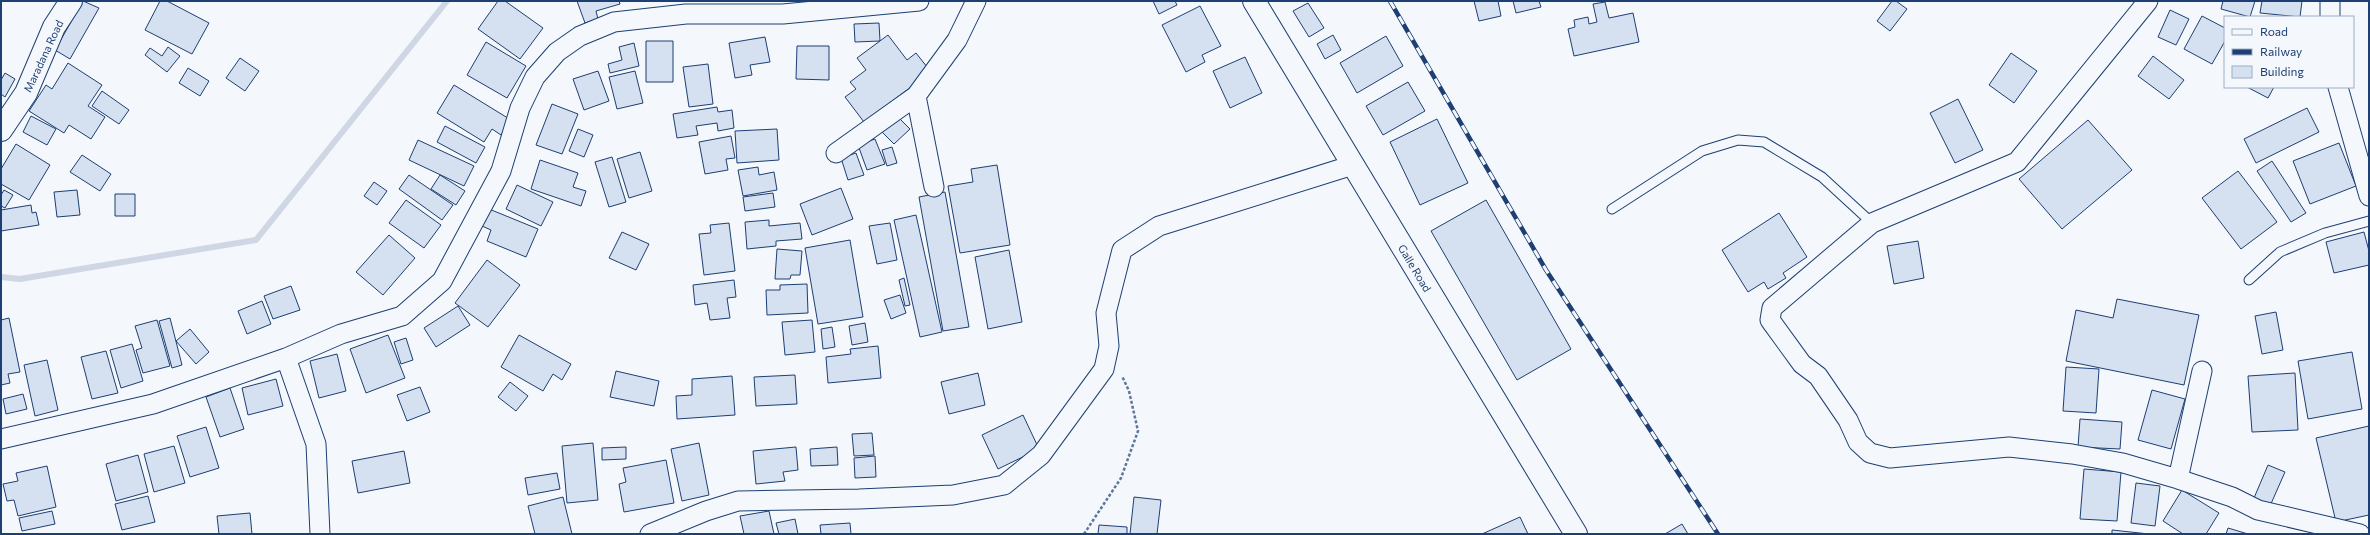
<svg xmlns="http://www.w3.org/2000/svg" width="2370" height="535" font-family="Commissioner,sans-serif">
	<rect width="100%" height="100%" fill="#f4f7fb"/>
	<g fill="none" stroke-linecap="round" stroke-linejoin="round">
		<path stroke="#cfd7e4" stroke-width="6" d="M1,277L20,279L256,240L447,1"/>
	</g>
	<path fill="#d5e0f0" stroke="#1d3f73" d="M83,1L99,8L70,59L55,50Z
		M160,1H167L209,23L192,54L145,30Z
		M498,1H505L543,28L520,59L478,29Z
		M577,1H619L620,4L596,11L598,19L585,23Z
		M1153,1H1175L1177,5L1159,14Z
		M1474,1H1498L1501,16L1479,21Z
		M1513,1H1539L1541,7L1516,13Z
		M1892,1H1896L1907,9L1890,31L1877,21Z
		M2223,1H2255L2250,17L2221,9Z
		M2262,1H2302L2300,17L2260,13Z
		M1605,2L1609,18L1633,13L1639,42L1574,56L1568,29L1575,27L1574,20L1588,17L1589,24L1597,22L1593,4Z
		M1308,3L1324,28L1309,37L1293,11Z
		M1200,6L1221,46L1202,55L1205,62L1186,72L1162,25Z
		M2170,10L2189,19L2176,45L2158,37Z
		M2202,16L2225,28V41L2212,64L2184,49Z
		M879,23L880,41L855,42L854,24Z
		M888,35L907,60L916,53L931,72L864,122L845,97L856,89L850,82L866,70L857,58Z
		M1333,35L1341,50L1325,59L1317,44Z
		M1386,36L1403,66L1357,93L1340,63Z
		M765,37L770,62L750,65L752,75L735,78L729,43Z
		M646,41H673V82H646Z
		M486,42L526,66L507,98L467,75Z
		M634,43L639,66L610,73L608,64L622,60L619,47Z
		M797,46H829V80L796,79Z
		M168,47L180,56L167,72L145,55L150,48L162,56Z
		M2011,53L2037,71L2014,103L1989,85Z
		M2153,56L2184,80L2169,99L2138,76Z
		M1245,57L1262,93L1230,108L1213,71Z
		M240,58L259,71L245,91L226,78Z
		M68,63L102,85L88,106L105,117L91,139L69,125L64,133L29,111L46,85L52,89Z
		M708,64L713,104L689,107L683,67Z
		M188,68L209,81L200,96L179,83Z
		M598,71L609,101L584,110L573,79Z
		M635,71L643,103L617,109L609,77Z
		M5,73L15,79L5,97L1,94V80Z
		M1408,82L1425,111L1383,135L1366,106Z
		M454,85L511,120L501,135L492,129L484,142L437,113Z
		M2247,87H2274L2268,98Z
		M102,91L129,110L119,124L92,106Z
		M1958,99L1983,150L1955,163L1930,113Z
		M552,104L578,114L562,154L536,145Z
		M717,107L718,112L732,110L734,128L718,131L717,123L696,126L698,135L677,138L673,114Z
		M2307,108L2319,132L2256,163L2244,139Z
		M31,116L56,129L47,145L23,132Z
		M898,117L910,129L894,144L882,132Z
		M1437,119L1468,183L1420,205L1390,142Z
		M2088,120L2132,170L2062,229L2019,179Z
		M445,126L485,147L476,163L437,142Z
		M578,129L593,135L584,157L569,151Z
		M777,129L779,160L737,163L735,131Z
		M731,136L735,158L726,159L728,170L705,174L699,142Z
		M875,139L885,164L867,170L858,145Z
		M418,140L474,166L464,186L409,160Z
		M2339,143L2356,186L2310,204L2293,161Z
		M16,144L50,165L29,200L1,184V169Z
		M892,147L897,163L887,166L882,150Z
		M640,152L652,191L629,198L617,159Z
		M856,153L864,175L848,180L841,158Z
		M82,155L111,174L100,191L70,172Z
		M612,157L626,202L609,207L595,162Z
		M540,160L578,173L573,187L586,191L581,206L531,189Z
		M2272,161L2306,213L2291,222L2257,171Z
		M997,165L1010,245L960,253L948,186L973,182L971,169Z
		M758,167L759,175L774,172L777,190L743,196L738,170Z
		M2238,171L2277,222L2241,249L2202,198Z
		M409,175L453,205L442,220L399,189Z
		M440,175L465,191L456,205L431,189Z
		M374,182L387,191L377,205L364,196Z
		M517,185L553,202L541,226L506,209Z
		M841,188L853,219L812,235L800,204Z
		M4,190L13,195L5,208L1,206V195Z
		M77,190L80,215L57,217L54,192Z
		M945,192L969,327L943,331L919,197Z
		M773,193L775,207L745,211L743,197Z
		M115,194H135V216H115Z
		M406,200L441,225L424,248L389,223Z
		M1486,200L1571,349L1517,380L1431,231Z
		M31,205L32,213L36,212L39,225L1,231V210Z
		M489,209L538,229L526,257L487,241L491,230L482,226Z
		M1779,213L1807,257L1783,273L1786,278L1768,289L1764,282L1748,292L1722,250Z
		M916,215L942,332L920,337L894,220Z
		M769,220V226L800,223L802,239L776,241V246L747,249L745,222Z
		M729,223L735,271L704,275L699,234L711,233L710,225Z
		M890,223L897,260L877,264L869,226Z
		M622,232L649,244L636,270L609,258Z
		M2364,232L2369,251V265L2334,273L2326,242Z
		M389,235L415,258L383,295L356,272Z
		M850,240L863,317L818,324L805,248Z
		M1918,241L1924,278L1894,284L1887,246Z
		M777,249L802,251L800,275H791L790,279H775Z
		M1009,250L1022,322L988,329L975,257Z
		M487,260L520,285L488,327L455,303Z
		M904,278L910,305L905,306L899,280Z
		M734,280L736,297L727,298L730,318L710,320L707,303L695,305L693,285Z
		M807,284L808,313L767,315L766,290H780V285Z
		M291,286L300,310L273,319L264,296Z
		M900,295L906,313L891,319L884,300Z
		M2117,299L2199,315L2184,385L2066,361L2076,310L2113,318Z
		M262,301L271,324L247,334L238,311Z
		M458,306L470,325L436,347L424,328Z
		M2276,312L2283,350L2262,354L2255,316Z
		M9,318L20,372L8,374L10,383L1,385V320Z
		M170,318L182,365L172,368L159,321Z
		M157,320L170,366L143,373L136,350L142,348L135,326Z
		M812,320L815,352L785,355L782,322Z
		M865,323L868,342L852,345L849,326Z
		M832,327L835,347L823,349L821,329Z
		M190,329L209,352L196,364L176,341Z
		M388,335L405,378L366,393L350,349Z
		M519,335L571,364L562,380L553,374L543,391L501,367Z
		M406,338L413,360L401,364L394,342Z
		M132,344L143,381L121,388L110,350Z
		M878,346L881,378L828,383L826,357L851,354L850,349Z
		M106,351L118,393L92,399L81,357Z
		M2352,352L2362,409L2308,419L2298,361Z
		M337,354L346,391L319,398L310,361Z
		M47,360L58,410L35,416L24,365Z
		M2066,367L2099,369L2096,413L2063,411Z
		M616,371L659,381L654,406L610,397Z
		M978,373L985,405L949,414L941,382Z
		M2295,373L2298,430L2252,432L2248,376Z
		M795,375L797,404L756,406L754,377Z
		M732,376L735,415L677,419L676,396L692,395V379Z
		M276,379L283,406L248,415L242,388Z
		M510,382L528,396L516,411L498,397Z
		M420,387L430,412L407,421L397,395Z
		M230,388L244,429L220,437L206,397Z
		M2152,390L2185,399L2171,449L2138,440Z
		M23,394L27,409L6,414L3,399Z
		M1023,415L1039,449L998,469L982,435Z
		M2080,419L2122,422L2120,449L2078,447Z
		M2369,426V515L2336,522L2316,438Z
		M206,427L219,468L190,477L177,436Z
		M872,433L874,455L854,456L852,434Z
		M593,443L598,500L567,503L562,446Z
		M699,443L709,495L682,501L671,449Z
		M174,446L185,483L154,492L144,454Z
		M626,447V459L602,460V448Z
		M796,447L798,470L783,472L785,481L756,484L753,451Z
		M837,447L838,465L811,466L810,449Z
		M404,451L410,483L358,493L352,461Z
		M138,455L148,492L116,501L106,464Z
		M875,456L876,477L855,478L854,458Z
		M666,460L674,503L624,512L619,484L626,482L623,468Z
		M2268,465L2285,472L2270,506L2254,498Z
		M47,466L56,507L18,516L14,500L7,501L3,484L18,481L16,473Z
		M2084,469L2121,472L2117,521L2080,519Z
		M557,473L560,489L528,495L525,478Z
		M2136,483L2160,486L2155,526L2131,523Z
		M2182,490L2219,513L2206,534H2183L2163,521Z
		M148,496L155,522L122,530L115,504Z
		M563,497L572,534H535L528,506Z
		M1134,497L1161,500L1157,534H1130Z
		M52,511L55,524L22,531L19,518Z
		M769,511L774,534H744L740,516Z
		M250,513L252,534H219L217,516Z
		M1520,517L1528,534H1482Z
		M795,519L798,534H779L776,523Z
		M850,523L851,534H821L820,525Z
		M1682,524L1688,534H1665Z
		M1099,525L1127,527V534H1098Z
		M2228,528L2248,534H2226Z
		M2112,530L2149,534H2112Z"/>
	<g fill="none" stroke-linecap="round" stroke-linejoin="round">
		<g stroke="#1d3f73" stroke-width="11">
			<path id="service" d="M1612,209L1702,151L1738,140L1764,142L1822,177L1872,223
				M2249,280L2280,252L2325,233L2369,221"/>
		</g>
		<g stroke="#1d3f73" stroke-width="21">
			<path id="minor" d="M2148,1L2017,162L1872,223L1772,308L1770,320L1802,364L1818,376L1848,420L1858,442L1870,453L1890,458L2009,447L2072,454L2123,463L2178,479L2232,497L2258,510L2360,534
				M2330,1V17
				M2338,87L2369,196
				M916,96L934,187
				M836,153L916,96L957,40L976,1
				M286,358L316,444L320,534
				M1,439L153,404L286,358L341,334L402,316L442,281L501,171L520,108L535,77L557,52L580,36L614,22L686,14H783L919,1
				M2178,479L2202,371
				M650,534L706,511L738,501L859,499L953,495L1004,485L1041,455L1104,369L1109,346L1106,313L1122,250L1159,226L1353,165"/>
		</g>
		<g stroke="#1d3f73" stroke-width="24">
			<path id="tertiary" d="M1,130L26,93L54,27L71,1"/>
		</g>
		<g stroke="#1d3f73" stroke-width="24">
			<path id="trunk" d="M1254,1L1576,534"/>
		</g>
		<path stroke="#5e769c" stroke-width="2.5" stroke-dasharray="3 2" stroke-linecap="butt" d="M1084,534L1121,478L1138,431L1129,391L1122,376"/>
		<use href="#service" stroke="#f4f7fb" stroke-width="9"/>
		<use href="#minor" stroke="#f4f7fb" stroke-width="19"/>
		<use href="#tertiary" stroke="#f4f7fb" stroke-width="22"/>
		<use href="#trunk" stroke="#f4f7fb" stroke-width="22"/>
		<g stroke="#1d3f73" stroke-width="4.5">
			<path id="rail" d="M1390,1L1546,270L1718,534"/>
		</g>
		<use href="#rail" stroke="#f4f7fb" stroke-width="3" stroke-dasharray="9" stroke-linecap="butt"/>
	</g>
	<g text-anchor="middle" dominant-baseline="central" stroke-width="3" stroke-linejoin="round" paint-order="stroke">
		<g font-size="11" fill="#1d3f73" stroke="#f4f7fb">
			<text transform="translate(43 56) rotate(-65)">Maradana Road</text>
			<text transform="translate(1415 268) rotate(59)">Galle Road</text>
		</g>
	</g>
	<rect width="2370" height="535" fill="none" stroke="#1d3f73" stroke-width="4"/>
	<rect x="2224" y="16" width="130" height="72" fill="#f4f7fb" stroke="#9eadc5"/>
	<rect x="2232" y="29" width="20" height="6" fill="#f4f7fb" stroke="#9eadc5"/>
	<text x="2260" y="36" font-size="12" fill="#1d3f73">Road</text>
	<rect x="2232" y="49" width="20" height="6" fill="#1d3f73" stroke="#9eadc5"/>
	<text x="2260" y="56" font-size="12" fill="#1d3f73">Railway</text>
	<rect x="2232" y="66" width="20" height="12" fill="#d5e0f0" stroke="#9eadc5"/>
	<text x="2260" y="76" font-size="12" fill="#1d3f73">Building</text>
</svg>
